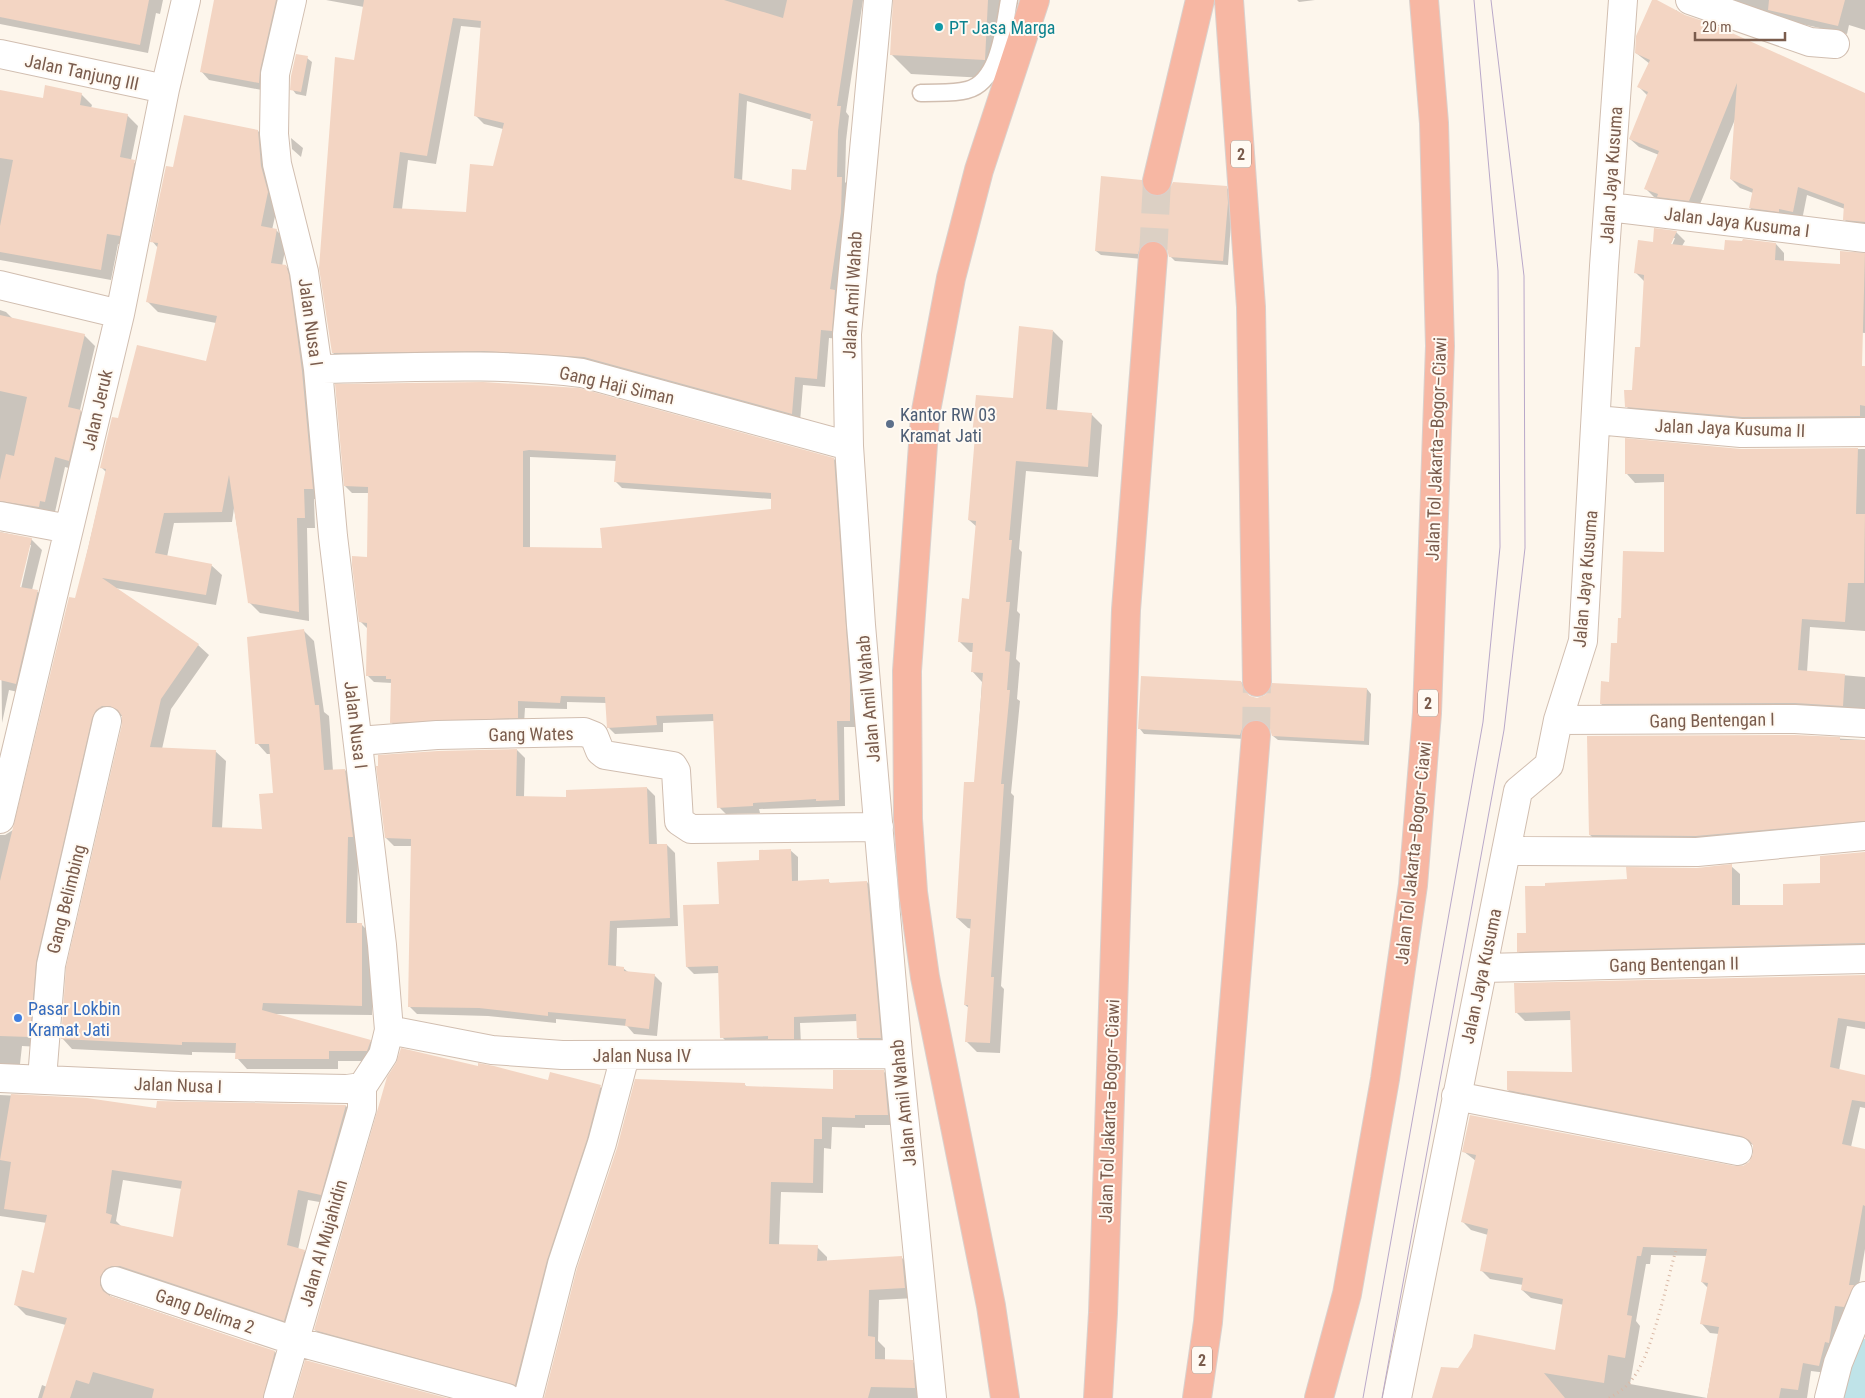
<svg xmlns="http://www.w3.org/2000/svg" width="1865" height="1398" font-family="'Roboto Condensed',sans-serif">
	<rect width="100%" height="100%" fill="#fdf6ec"/>
	<path fill="#0003" fill-rule="evenodd" d="M0,0H163L160,14L156,13L148,53L0,24Z
		M215,0H285L267,91L209,80L201,71Z
		M326,0H863L846,112L849,116L846,141L845,182L850,187L840,339L829,338L825,387L803,385L800,422L593,366L341,361L333,353L355,61L364,7ZM461,26L482,28L475,115L484,124L503,129L494,167L468,213L402,209L408,160L436,164ZM747,101L812,120L814,123L807,171L792,191L742,181Z
		M894,0H1028H1009L1004,79L911,74L891,54Z
		M1297,0H1315L1299,2Z
		M1724,0H1865V30L1849,25L1847,34L1775,18Z
		M1676,10L1684,16L1865,94V230L1853,228L1844,219L1845,209L1807,195L1802,220L1759,216L1750,208L1753,193L1740,188L1731,179L1736,117L1698,209L1663,201L1654,197L1646,189L1659,155L1639,147L1630,139L1648,96L1639,87L1650,64L1636,53L1671,21Z
		M307,58L312,62L306,96L296,94L292,89Z
		M0,91L44,99L81,94L92,105L91,108L127,115L138,126L131,160L145,172L130,246L118,244L111,280L0,260Z
		M258,131L268,141L278,203L272,230H276L287,241L282,266H286L296,277L323,499H314L315,528H307L309,621L260,613L249,602L234,508L232,522L174,523L167,557L211,565L222,575L216,605L115,588L198,645L209,655L171,709L162,749L215,751L226,761L222,828L263,830L274,794L271,754H267L257,743L303,630L314,641L324,712L329,716L333,771L345,770L355,780L358,847L357,925H362L372,935V1015L274,1014L370,1041L380,1051L377,1061H338V1069H247L237,1058V1053L192,1052V1055L72,1049L62,1038L123,725V716H114L40,1047L22,1046L20,1064L26,1065L35,1073L0,1077V835H5L13,830L76,600L106,472L101,467L119,420L207,363L216,323L158,312L148,302L158,248L152,241L174,169Z
		M291,138L303,148L301,157L292,149Z
		M1141,181L1146,186L1149,195L1154,198L1226,187L1231,192L1232,208L1228,265L1175,261L1170,256L1167,247L1159,245L1142,259L1101,255L1096,251Z
		M1676,232L1685,241L1682,246L1726,251L1776,244L1784,253V262L1841,265L1842,252L1865,253V333L1787,327L1784,357L1865,367V425L1635,415L1626,406L1633,392L1641,349L1645,282L1636,273L1654,243ZM1673,238H1675L1670,250L1668,249Z
		M0,310L6,312L13,319L84,335L95,346L80,410L91,422L80,471L65,467L55,512L51,511L49,517L0,515Z
		M1053,331L1063,341L1057,411L1092,415L1102,425L1098,477L1026,471L1019,549L1022,552L1017,611L1020,614L1016,659L1020,663L1017,699L1020,701L1011,793L1014,796L1001,986L1004,989L1000,1053L977,1052L966,1041L969,1008L965,1005L972,929L968,928L957,918L975,783L982,682L972,671L973,652H970L959,641L970,600L977,527L969,520L976,438L973,435L1014,400Z
		M336,386L834,459L841,466L857,727H844L845,806L759,809L760,813L726,814L719,807L714,721L663,723V732L615,734L608,727L607,703L567,702V709L525,708L524,724L398,729L391,722L392,683L374,682L367,675V628L360,621L368,558L369,493H352L345,486ZM530,457L617,461L615,481L622,488L772,499V511L603,550L530,548Z
		M1865,449V631L1810,627L1807,672L1865,677V715L1610,712L1601,704L1610,683L1622,620L1665,553V482L1635,483L1627,474L1741,450Z
		M0,532L31,539L42,550L32,590L38,592L48,602L27,694L9,690L2,723ZM29,545H31L20,593L18,592Z
		M1241,682L1246,687L1248,696L1257,699L1367,689L1371,694L1369,745L1278,740L1273,736L1270,726L1262,724L1245,739L1144,734L1140,729Z
		M1795,736L1865,740V829L1706,844L1599,843L1590,835Z
		M517,750L525,758L524,797L567,798L647,788L655,796L657,845H667L675,853L678,926L617,928L616,967L623,968L628,972L654,975L662,983L657,1036L634,1034L627,1026L556,1019V1023L488,1016L417,1014L409,1006L412,846H394L386,838Z
		M790,850L798,857V882L828,881L831,884L867,882L874,890L888,1045H866L858,1038V1021L800,1023L801,1045L729,1044L722,1037L719,973L694,974L687,967L721,905L761,862Z
		M1865,853V952L1527,960L1518,951L1527,934L1628,880L1731,866L1740,874V906H1785L1821,884Z
		M1865,976V1029L1847,1026L1839,1071L1865,1076V1108L1860,1107L1851,1147L1865,1150V1249L1858,1291L1827,1373L1811,1371L1807,1398H1434L1458,1369L1556,1351L1564,1305L1531,1298L1522,1290L1523,1285L1490,1279L1482,1271L1488,1235L1471,1230L1462,1221L1476,1161L1463,1151L1735,1168L1743,1167L1750,1162L1755,1154L1754,1145L1751,1144L1517,1098L1508,1090L1573,1074L1572,1020L1525,1021L1516,1012ZM1651,1255L1707,1256L1702,1282L1708,1288L1702,1324L1710,1333L1719,1334L1707,1398L1630,1384L1640,1326L1636,1321L1646,1264H1650Z
		M883,1071L894,1081L898,1125H865V1128L832,1127L831,1149L824,1148L823,1193L781,1192L779,1246L817,1247L827,1257V1262L902,1258L912,1268L915,1298L879,1300L878,1341L885,1348V1360L912,1361L922,1371L925,1398H545L744,1084L747,1087L834,1090Z
		M549,1082L600,1087L607,1093L522,1391L322,1336L315,1330Z
		M0,1095L86,1099L157,1109L158,1102L346,1106L356,1116L331,1204L308,1200L298,1250L304,1251L314,1262L294,1330L110,1287V1296L275,1352L285,1362L275,1398H38L42,1385L47,1387L66,1325L26,1315L16,1305L35,1274L47,1223L0,1216ZM123,1180L182,1189L174,1239L121,1226L116,1221Z"/>
	<g fill="none" stroke-linecap="round" stroke-linejoin="round">
		<path stroke="#bfe3e8" stroke-width="54" d="M1854,1398L1865,1366"/>
	</g>
	<path fill="#f3d5c3" fill-rule="evenodd" d="M0,0H149L140,45L0,17Z
		M214,0H276L260,70L259,83L200,72Z
		M364,0H724L783,18L787,0H853L837,106H841L838,131L837,177H842L841,212L830,289L835,290L832,331L821,330L817,379L795,377L792,414L584,357L484,351L332,353L319,268L335,57L354,60ZM453,18L481,21L474,116L504,123L493,166L470,164L466,212L393,208L400,152L427,156ZM739,93L811,114L810,121H813L806,170L792,169L791,190L734,178Z
		M893,0H988L985,60L890,55Z
		M1652,0H1657L1685,15L1712,24L1865,93V222L1843,220L1844,204L1798,187L1793,212L1779,209V212L1749,208L1753,189L1730,179L1737,83L1689,201L1657,197L1658,194L1644,189L1659,151L1629,139L1648,92L1637,87L1650,60L1635,53L1636,36Z
		M1769,0H1845L1838,26L1768,10Z
		M296,54L308,56L301,92L290,90L291,76Z
		M45,85L82,93L80,105L128,114L120,157L135,160L120,236L107,234L101,270L0,252V226L13,160L0,158V90L43,98Z
		M184,115L258,130L261,166L268,192L261,226L277,229L271,263L286,265L289,275L302,371L313,489H304L305,518H297L299,612L248,603L229,475L222,512L164,513L155,553L212,564L206,595L102,578L199,644L161,699L150,747L216,750L212,827L262,829L259,794L273,793L269,744H255L247,637L304,629L315,705H319L324,770L345,769L353,837H348L346,923H362V1006L263,1003L262,1010L371,1040L367,1051H329V1059H235L236,1043L182,1042V1045L61,1039L66,967L122,724V716L118,710L110,706H102L96,710L92,718L36,962L30,1037L0,1036V881L69,597L75,598L88,548L106,469L100,468L112,417L118,418L137,345L206,361L217,316L146,302L158,243L150,242L166,166L173,167Z
		M1101,176L1142,180L1146,192L1154,196H1162L1168,192L1173,182L1227,186L1228,203L1223,261L1169,257L1167,249L1162,243L1154,240L1146,242L1140,247L1138,254L1095,251Z
		M1654,228L1677,231L1671,244L1724,250L1725,240L1742,241L1743,239L1776,243L1775,260L1840,264V251L1865,253L1862,366H1865V406L1860,405V416L1742,417L1625,407L1624,390H1632L1635,347H1640L1644,275L1634,273L1638,240L1653,242Z
		M0,315L85,334L68,407L81,410L69,461L55,457L45,502L40,501L39,507L0,501V480L6,454L14,456L27,397L0,391Z
		M1019,326L1053,330L1046,409L1092,413L1088,467L1016,461L1009,540H1012L1006,602H1010L1005,651L1010,652L1007,690H1010L1001,784H1004L991,977H994L990,1043L965,1042L968,1005H964L971,919L956,918L964,782H974L983,673L971,672L973,643L958,642L962,598L969,599L976,521L968,520L975,436H972L976,395L1013,398Z
		M483,382L579,388L834,458L850,684V721H837L839,800L816,801V799L753,803V806L717,808L713,714L656,716L657,725L607,728L605,697L561,696L560,703L518,701V718L390,723L391,679H386V676H366L367,623L359,622L352,565V556L367,557L368,487L344,486L335,384ZM529,450L616,455L614,482L771,493V509L600,528L602,548L523,547V451Z
		M1625,438L1741,449L1858,448L1856,514H1865L1864,583H1848L1845,622L1802,619L1798,670L1845,674L1843,706L1795,703L1600,704L1601,681L1609,682L1611,643H1617L1618,618H1621L1623,551L1664,552V474H1625Z
		M0,532L32,538L20,587L38,590L16,684L0,680Z
		M1141,676L1241,681L1244,690L1250,696L1257,698L1265,695L1270,690L1272,683L1367,688L1364,741L1272,736L1270,729L1265,722L1257,719L1249,721L1243,726L1240,735L1138,729Z
		M1795,735L1840,737V740H1865V821L1696,836L1589,835L1587,736Z
		M517,749L516,796L566,797V790L647,787L649,844H667L670,918L610,921L608,965L624,967V971L655,974L649,1029L625,1026L626,1019L548,1012V1016L479,1008L408,1007L411,839L385,838L376,766H378V755L438,751Z
		M791,849L792,881L829,879V883L867,881L881,1038H857L856,1014L794,1017V1039H768V1036L720,1038L718,966L686,967L683,905L719,904L717,862L759,860V850Z
		M1865,852V943L1517,952V933H1526L1525,886H1545V883L1627,879L1626,867L1697,868L1732,864V905H1783V884L1820,883V856Z
		M1865,975V1022L1838,1018L1830,1067L1865,1075V1102L1852,1100L1842,1144L1865,1149V1206L1863,1205L1849,1285H1854L1844,1307L1835,1306L1829,1343L1825,1342L1819,1366L1803,1363L1798,1390L1781,1388L1779,1398H1707L1719,1327L1700,1324L1708,1283L1701,1282L1707,1249L1643,1247L1641,1256H1637L1627,1315L1632,1316L1625,1358L1608,1355L1604,1383L1544,1373L1565,1398H1432L1441,1367L1458,1368L1472,1347L1474,1334L1555,1350L1563,1299L1521,1290L1523,1278L1480,1271L1488,1229L1461,1222L1476,1155L1462,1152L1470,1115L1735,1166H1743L1749,1162L1753,1154V1145L1749,1140L1741,1136L1507,1090V1071L1572,1072L1570,1011L1515,1013L1514,983Z
		M401,1048L478,1066V1063L494,1066L548,1080L550,1072L601,1085L587,1139L547,1260L515,1385L314,1330L387,1077L396,1063Z
		M833,1070H884L888,1115H855V1118L822,1117V1139H814L813,1183L771,1182L769,1244L818,1245L817,1261L902,1256L905,1288L869,1290L868,1336L875,1337V1359L913,1360L915,1388L871,1387L868,1398H544L577,1268L617,1148L635,1079L745,1083V1086L833,1089Z
		M11,1094L87,1098L156,1108L157,1101L346,1105L321,1195L298,1190L287,1245L305,1250L284,1321L120,1266H112L105,1269L100,1277V1285L103,1291L110,1296L275,1351L263,1398H152L154,1389L93,1372L89,1384L76,1380L70,1398H42L67,1318L14,1305L22,1270L34,1273L47,1215L4,1209L11,1162L0,1160ZM112,1170L182,1181L173,1237L110,1223L112,1215L106,1213Z
		M305,1360L447,1398H294Z"/>
	<g fill="none" stroke-linecap="round" stroke-linejoin="round">
		<path stroke="#dcd0c4" stroke-width="28" stroke-dasharray="28 14" stroke-linecap="butt" d="M1153,256L1157,181
			M1256,735L1257,682"/>
		<g stroke="#d1beb0" stroke-width="19">
			<path id="service" d="M921,93C936,92 953,94 967,90C1000,82 1004,26 1009,0"/>
		</g>
		<g stroke="#d1beb0" stroke-width="30">
			<path id="minor" d="M878,0L847,334L849,446L861,625L898,1054L932,1398
				M1690,0L1810,42L1835,44
				M0,54L165,89
				M1609,207L1865,238
				M0,285L120,314
				M318,369C406,368 495,362 582,373L849,446
				M1596,420L1741,433L1865,432
				M0,516L69,529
				M1558,720L1795,719L1865,723
				M358,741L437,735L584,732L594,736L600,751L605,755L673,766L676,771L679,821L691,829L879,827
				M0,819L120,314L165,89L186,0
				M1506,851L1697,852L1865,836
				M1483,968L1865,959
				M389,1030L492,1050L562,1055L898,1054
				M0,1078L179,1086L347,1089L362,1087L383,1055L389,1030L382,945L333,536L318,369L304,272L277,164L274,134L275,74L292,0
				M42,1079L51,965L107,721
				M1456,1096L1738,1151
				M115,1281L295,1341L507,1398
				M278,1398L362,1109V1087
				M528,1398L562,1264L602,1143L625,1056
				M1397,1398L1518,791L1549,765L1558,720L1583,641L1604,266L1623,0
				M1829,1398L1838,1363L1865,1296"/>
		</g>
		<g stroke="#dad1cd" stroke-width="30">
			<path id="motorway" d="M1229,0L1251,307L1257,682
				M1157,181L1200,0
				M1005,1398L991,1306L925,977L913,892L908,819L907,671L925,416L951,278L979,170L1035,0
				M1098,1398L1103,1313L1126,610L1153,256
				M1197,1398L1208,1322L1256,735
				M1319,1398L1347,1294L1385,1079L1413,885L1427,713L1440,346L1434,123L1424,0"/>
		</g>
		<path stroke="#d9b8a5" stroke-width="3" stroke-dasharray="1 4" stroke-linecap="butt" d="M1609,1398C1618,1393 1627,1387 1633,1378C1652,1355 1667,1281 1676,1250"/>
		<use href="#service" stroke="#fff" stroke-width="16"/>
		<use href="#minor" stroke="#fff" stroke-width="28"/>
		<use href="#motorway" stroke="#f7b7a3" stroke-width="28"/>
		<path stroke="#b9a8c9" stroke-width="1" d="M1363,1398L1483,722L1500,547L1498,271L1474,0
			M1382,1398L1504,730L1525,548L1524,276L1491,0"/>
	</g>
	<circle fill="#0f9aa8" stroke="#fffaf3" stroke-width="2" cx="939" cy="27" r="5"/>
	<circle fill="#5c6f8a" stroke="#fffaf3" stroke-width="2" cx="890" cy="424" r="5"/>
	<circle fill="#3f7fe0" stroke="#fffaf3" stroke-width="2" cx="18" cy="1018" r="5"/>
	<g text-anchor="middle" dominant-baseline="central" stroke-width="4" stroke-linejoin="round" paint-order="stroke">
		<g fill="#fffaf3" stroke="#a28b7f" stroke-width="1">
			<rect x="1231" y="140.5" width="20" height="27" rx="4"/>
			<rect x="1418" y="689.5" width="20" height="27" rx="4"/>
			<rect x="1192" y="1346.5" width="20" height="27" rx="4"/>
		</g>
		<g font-size="16" font-weight="bold" fill="#7a5c4d">
			<text x="1241" y="154">2</text>
			<text x="1428" y="703">2</text>
			<text x="1202" y="1360">2</text>
		</g>
		<g font-size="18" fill="#0d838f" stroke="#fffaf3" text-anchor="start">
			<text x="949" y="27">PT Jasa Marga</text>
		</g>
		<g font-size="18" fill="#7a5c4d" stroke="#fffaf3">
			<text transform="translate(82 72) rotate(12)">Jalan Tanjung III</text>
			<text transform="translate(1611 175) rotate(-86)">Jalan Jaya Kusuma</text>
			<text transform="translate(1737 222) rotate(7)">Jalan Jaya Kusuma I</text>
			<text transform="translate(852 295) rotate(-87)">Jalan Amil Wahab</text>
			<text transform="translate(311 322) rotate(82)">Jalan Nusa I</text>
			<text transform="translate(617 385) rotate(13)">Gang Haji Siman</text>
			<text transform="translate(97 410) rotate(-77)">Jalan Jeruk</text>
			<text transform="translate(1730 428) rotate(2)">Jalan Jaya Kusuma II</text>
			<text transform="translate(1436 449) rotate(-88)">Jalan Tol Jakarta–Bogor–Ciawi</text>
			<text transform="translate(1585 579) rotate(-85)">Jalan Jaya Kusuma</text>
			<text transform="translate(868 699) rotate(-95)">Jalan Amil Wahab</text>
			<text transform="translate(1712 720) rotate(-1)">Gang Bentengan I</text>
			<text transform="translate(356 725) rotate(83)">Jalan Nusa I</text>
			<text transform="translate(531 734) rotate(-1)">Gang Wates</text>
			<text transform="translate(1413 853) rotate(-84)">Jalan Tol Jakarta–Bogor–Ciawi</text>
			<text transform="translate(66 899) rotate(-76)">Gang Belimbing</text>
			<text transform="translate(1674 964) rotate(-1)">Gang Bentengan II</text>
			<text transform="translate(1481 976) rotate(-78)">Jalan Jaya Kusuma</text>
			<text x="642" y="1055">Jalan Nusa IV</text>
			<text transform="translate(178 1085) rotate(2)">Jalan Nusa I</text>
			<text transform="translate(903 1103) rotate(-96)">Jalan Amil Wahab</text>
			<text transform="translate(1109 1111) rotate(-88)">Jalan Tol Jakarta–Bogor–Ciawi</text>
			<text transform="translate(323 1243) rotate(-74)">Jalan Al Mujahidin</text>
			<text transform="translate(205 1311) rotate(19)">Gang Delima 2</text>
		</g>
		<g font-size="18" fill="#4e5e75" stroke="#fffaf3" text-anchor="start">
			<text x="900" y="414">Kantor RW 03<tspan x="900" dy="21">Kramat Jati</tspan></text>
		</g>
		<g font-size="18" fill="#366cbe" stroke="#fffaf3" text-anchor="start">
			<text x="28" y="1008">Pasar Lokbin<tspan x="28" dy="21">Kramat Jati</tspan></text>
		</g>
	</g>
	<path d="M1695 32v8h90v-8" fill="none" stroke="#7a5c4d" stroke-width="2.5"/>
	<text x="1702" y="32" font-size="15" fill="#7a5c4d" stroke="#fffaf3" stroke-width="4" paint-order="stroke">20 m</text>
</svg>
